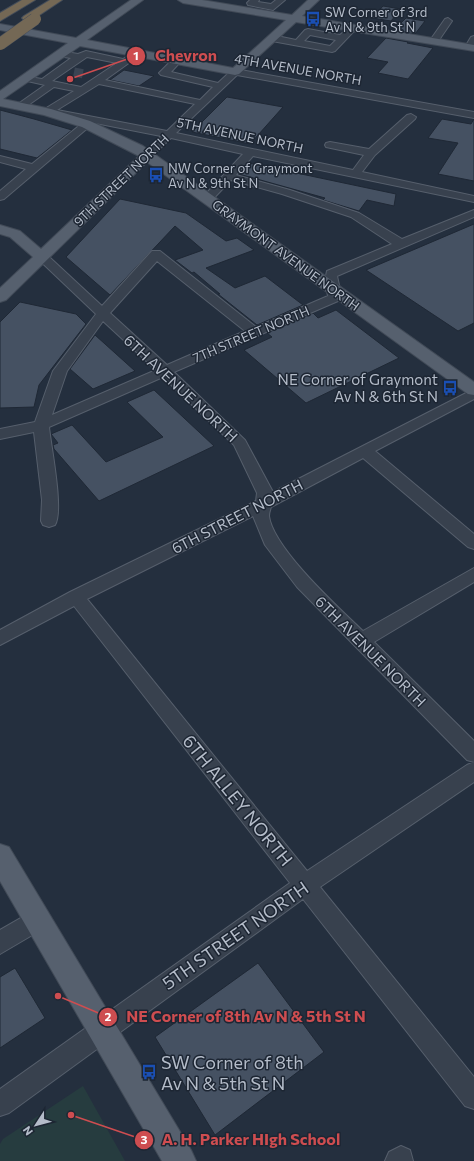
<svg xmlns="http://www.w3.org/2000/svg" width="474" height="1161" font-family="Commissioner,sans-serif">
	<rect width="100%" height="100%" fill="#242f3e"/>
	<path fill="#263c3f" d="M83,1086L125,1161H0V1144L3,1139Z"/>
	<path fill="#455162" stroke="#1f2835" d="M383,6L401,9L391,21L372,18Z
		M406,18L425,21L415,34L394,30Z
		M386,38L408,42L407,43L433,48L408,79L378,73L388,62L367,58Z
		M124,70L154,76L139,86L110,80Z
		M227,97L283,107L250,144L192,132Z
		M0,110L34,119L72,130L37,158L0,149Z
		M442,119L471,124L474,119V181L438,174L458,143L428,138Z
		M249,163L396,194L394,206L367,200L359,211L323,200L325,198L239,174Z
		M120,199L186,213L226,241L237,238L254,250L206,268L235,288L265,276L303,305L257,325L218,294H220L194,272L192,273L175,260L203,250L175,226L110,295L66,257Z
		M474,224V323L458,331L366,270Z
		M20,302L76,314L86,324L39,385L34,407L0,408V322Z
		M336,310L399,358L306,403L244,350L272,337L267,333L313,313L318,318Z
		M95,335L135,371L93,389L70,369Z
		M154,390L214,446L99,501L54,449L53,445L58,443L51,434L72,425L106,462L163,437L127,402Z
		M258,963L324,1052L215,1135L155,1037Z
		M15,968L45,1018L0,1048V977Z"/>
	<g fill="none" stroke-linecap="round" stroke-linejoin="round">
		<path stroke="#3a4453" stroke-width="9" stroke-dasharray="9 4.5" stroke-linecap="butt" d="M74,72L84,74"/>
		<g stroke="#565f6c" stroke-width="2">
			<path id="minor" d="M250,0H259L258,2L271,4L276,0H285L273,10L248,5L247,3Z
				M448,18L452,21L437,43H431V39L445,19Z
				M352,25L355,26V30L335,51L332,52L272,41L268,38L272,35L296,40L305,30L308,29L340,35ZM310,35L336,40L330,46L304,41Z
				M474,36V46L472,49H466L465,47L471,37Z
				M137,50L140,51V55L105,80L200,100L213,87L161,75L159,73L174,58L177,57L182,60L171,72L218,83L232,70L235,69L474,112V118L237,75L176,133L353,170L364,155L326,147L325,145L326,143L330,142L369,149L407,115L411,114L416,117L415,119L375,155L362,172L474,196V202L253,156L236,175L290,190L359,213L402,239L474,210V217L337,276L341,294L338,301L174,372L245,440L273,492L474,389V399L375,451L474,534V549L468,547L363,458L271,507C270,510 269,513 269,516C273,548 339,608 363,631L474,568V582L374,642L474,741V782L320,887L474,1077V1109L465,1106L303,899L9,1113L0,1116V1089L290,883L74,606L0,645V630L70,592L256,501L257,493L234,445L163,377L49,427C51,447 64,510 55,525L49,527L43,525L41,521L42,500L34,432L0,439V429L35,422L53,371L96,314L36,257L42,253L46,254L102,306L152,251H160L256,327L328,296L325,281L327,271L392,244L351,217L282,194L231,180L212,200H204L202,198L204,196L243,154L171,138L151,157L147,158L142,155L161,136L90,122V126L4,199L0,200V191L26,169L0,162V156L32,164L85,121L43,114L42,112L43,110L74,91L54,87L24,108H18L16,106L18,104L45,85L23,80V76L42,79L71,58L57,56L55,54L60,51L78,54L86,51L123,59ZM87,57L117,63L81,87L52,81ZM99,84L195,104L167,131L57,110ZM157,261L245,331L167,365L110,313ZM103,321L156,370L52,415L67,371ZM253,516L265,545L297,587L467,760L474,762L467,765L307,871L87,599Z
				M38,908L46,911L49,919L46,927L0,954V930Z
				M401,1146L410,1150L413,1161H385L389,1152Z"/>
		</g>
		<g stroke="#414a57" stroke-width="2">
			<path id="major" d="M131,0H143L87,40L233,68L286,20L183,3L178,0H202L292,15L308,0H319L302,16L474,45V51L296,22L239,74L235,75L80,46L3,99L51,109L90,121L143,146L474,382V395L468,394L147,162L6,300L0,302V288L33,257L10,237L0,234V225L20,231L41,249L139,156L82,127L44,115L0,106V91L68,43L0,30V24L76,38Z
				M0,844L9,847L191,1150L196,1161H162L0,881Z"/>
		</g>
		<g stroke="#434c59" stroke-width="2">
			<path id="highway" d="M22,0H35L0,21V13Z
				M50,0H62L32,20H24L22,18L24,16Z"/>
		</g>
		<use href="#minor" fill="#38414e" fill-rule="evenodd"/>
		<use href="#major" fill="#56606e" fill-rule="evenodd"/>
		<use href="#highway" fill="#746855" fill-rule="evenodd"/>
		<g stroke="#434c59" stroke-width="13" stroke-linecap="butt">
			<path id="highway-bridge" d="M0,44L35,19"/>
		</g>
		<use href="#highway-bridge" stroke="#746855" stroke-width="12"/>
	</g>
	<defs>
		<g id="bus-bare" transform="scale(1.2)"><path d="M-5-6H5V4H4V6H2V4H-2V6H-4V4H-5ZM-3.5-4V0h7V-4ZM-3.5 1.2v1.5H-2V1.2ZM2 1.2v1.5H3.5V1.2Z" fill="#1a4fb4" stroke="#1d2633" stroke-width="2.5" paint-order="stroke"/></g>
	</defs>
	<g fill-rule="evenodd">
		<use href="#bus-bare" x="313" y="19"/>
		<use href="#bus-bare" x="156" y="175"/>
		<use href="#bus-bare" x="450" y="388"/>
		<use href="#bus-bare" x="149" y="1072"/>
	</g>
	<g text-anchor="middle" dominant-baseline="central" stroke-width="3" stroke-linejoin="round" paint-order="stroke">
		<g font-size="13" fill="#b4bcc9" stroke="#1d2633" text-anchor="start">
			<text x="325" y="12">SW Corner of 3rd<tspan x="325" dy="15">Av N &amp; 9th St N</tspan></text>
			<text x="168" y="168">NW Corner of Graymont<tspan x="168" dy="15">Av N &amp; 9th St N</tspan></text>
		</g>
		<g font-size="13" fill="#b4bcc9" stroke="#1d2633">
			<text transform="translate(298 69) rotate(10)">4TH AVENUE NORTH</text>
			<text transform="translate(240 135) rotate(12)">5TH AVENUE NORTH</text>
			<text transform="translate(121 180) rotate(-44)">9TH STREET NORTH</text>
			<text transform="translate(286 255) rotate(36)">GRAYMONT AVENUE NORTH</text>
			<text transform="translate(251 334) rotate(-23)">7TH STREET NORTH</text>
		</g>
		<g font-size="15" fill="#b4bcc9" stroke="#1d2633" text-anchor="end">
			<text x="438" y="379">NE Corner of Graymont<tspan x="438" dy="17">Av N &amp; 6th St N</tspan></text>
		</g>
		<g font-size="15" fill="#b4bcc9" stroke="#1d2633">
			<text transform="translate(181 388) rotate(43)">6TH AVENUE NORTH</text>
			<text transform="translate(237 516) rotate(-27)">6TH STREET NORTH</text>
			<text transform="translate(371 651) rotate(45)">6TH AVENUE NORTH</text>
		</g>
		<g font-size="18" fill="#b4bcc9" stroke="#1d2633">
			<text transform="translate(238 800) rotate(51)">6TH ALLEY NORTH</text>
			<text transform="translate(235 935) rotate(-35)">5TH STREET NORTH</text>
		</g>
		<g font-size="18" fill="#b4bcc9" stroke="#1d2633" text-anchor="start">
			<text x="161" y="1062">SW Corner of 8th<tspan x="161" dy="21">Av N &amp; 5th St N</tspan></text>
		</g>
	</g>
	<path fill="none" stroke="#ce4d50" stroke-width="1.5" d="M70 79L136 56M58 996L108 1017M71 1115L144 1140"/>
	<g fill="#ce4d50" stroke="#1d2633" stroke-width="1.5">
		<circle cx="70" cy="79" r="4"/>
		<circle cx="58" cy="996" r="4"/>
		<circle cx="71" cy="1115" r="4"/>
		<circle cx="136" cy="56" r="10"/>
		<circle cx="108" cy="1017" r="10"/>
		<circle cx="144" cy="1140" r="10"/>
	</g>
	<g font-size="12" text-anchor="middle" font-weight="bold" fill="#fff">
		<text x="136" y="60">1</text>
		<text x="108" y="1021">2</text>
		<text x="144" y="1144">3</text>
	</g>
	<g font-size="16" text-anchor="middle" font-weight="bold" fill="#ce4d50" stroke="#1d2633" stroke-width="3" stroke-linejoin="round" paint-order="stroke">
		<text x="186" y="61">Chevron</text>
		<text x="246" y="1022">NE Corner of 8th Av N &amp; 5th St N</text>
		<text x="251" y="1145">A. H. Parker HIgh School</text>
	</g>
	<g transform="translate(36 1125) rotate(234)" stroke="#1d2633" stroke-width="3" paint-order="stroke">
	<path d="M0-3L7 15L0 10L-7 15Z" fill="#b4bcc9"/>
	<text y="-6" font-size="11" font-weight="bold" text-anchor="middle" fill="#b4bcc9">N</text>
	</g>
</svg>
